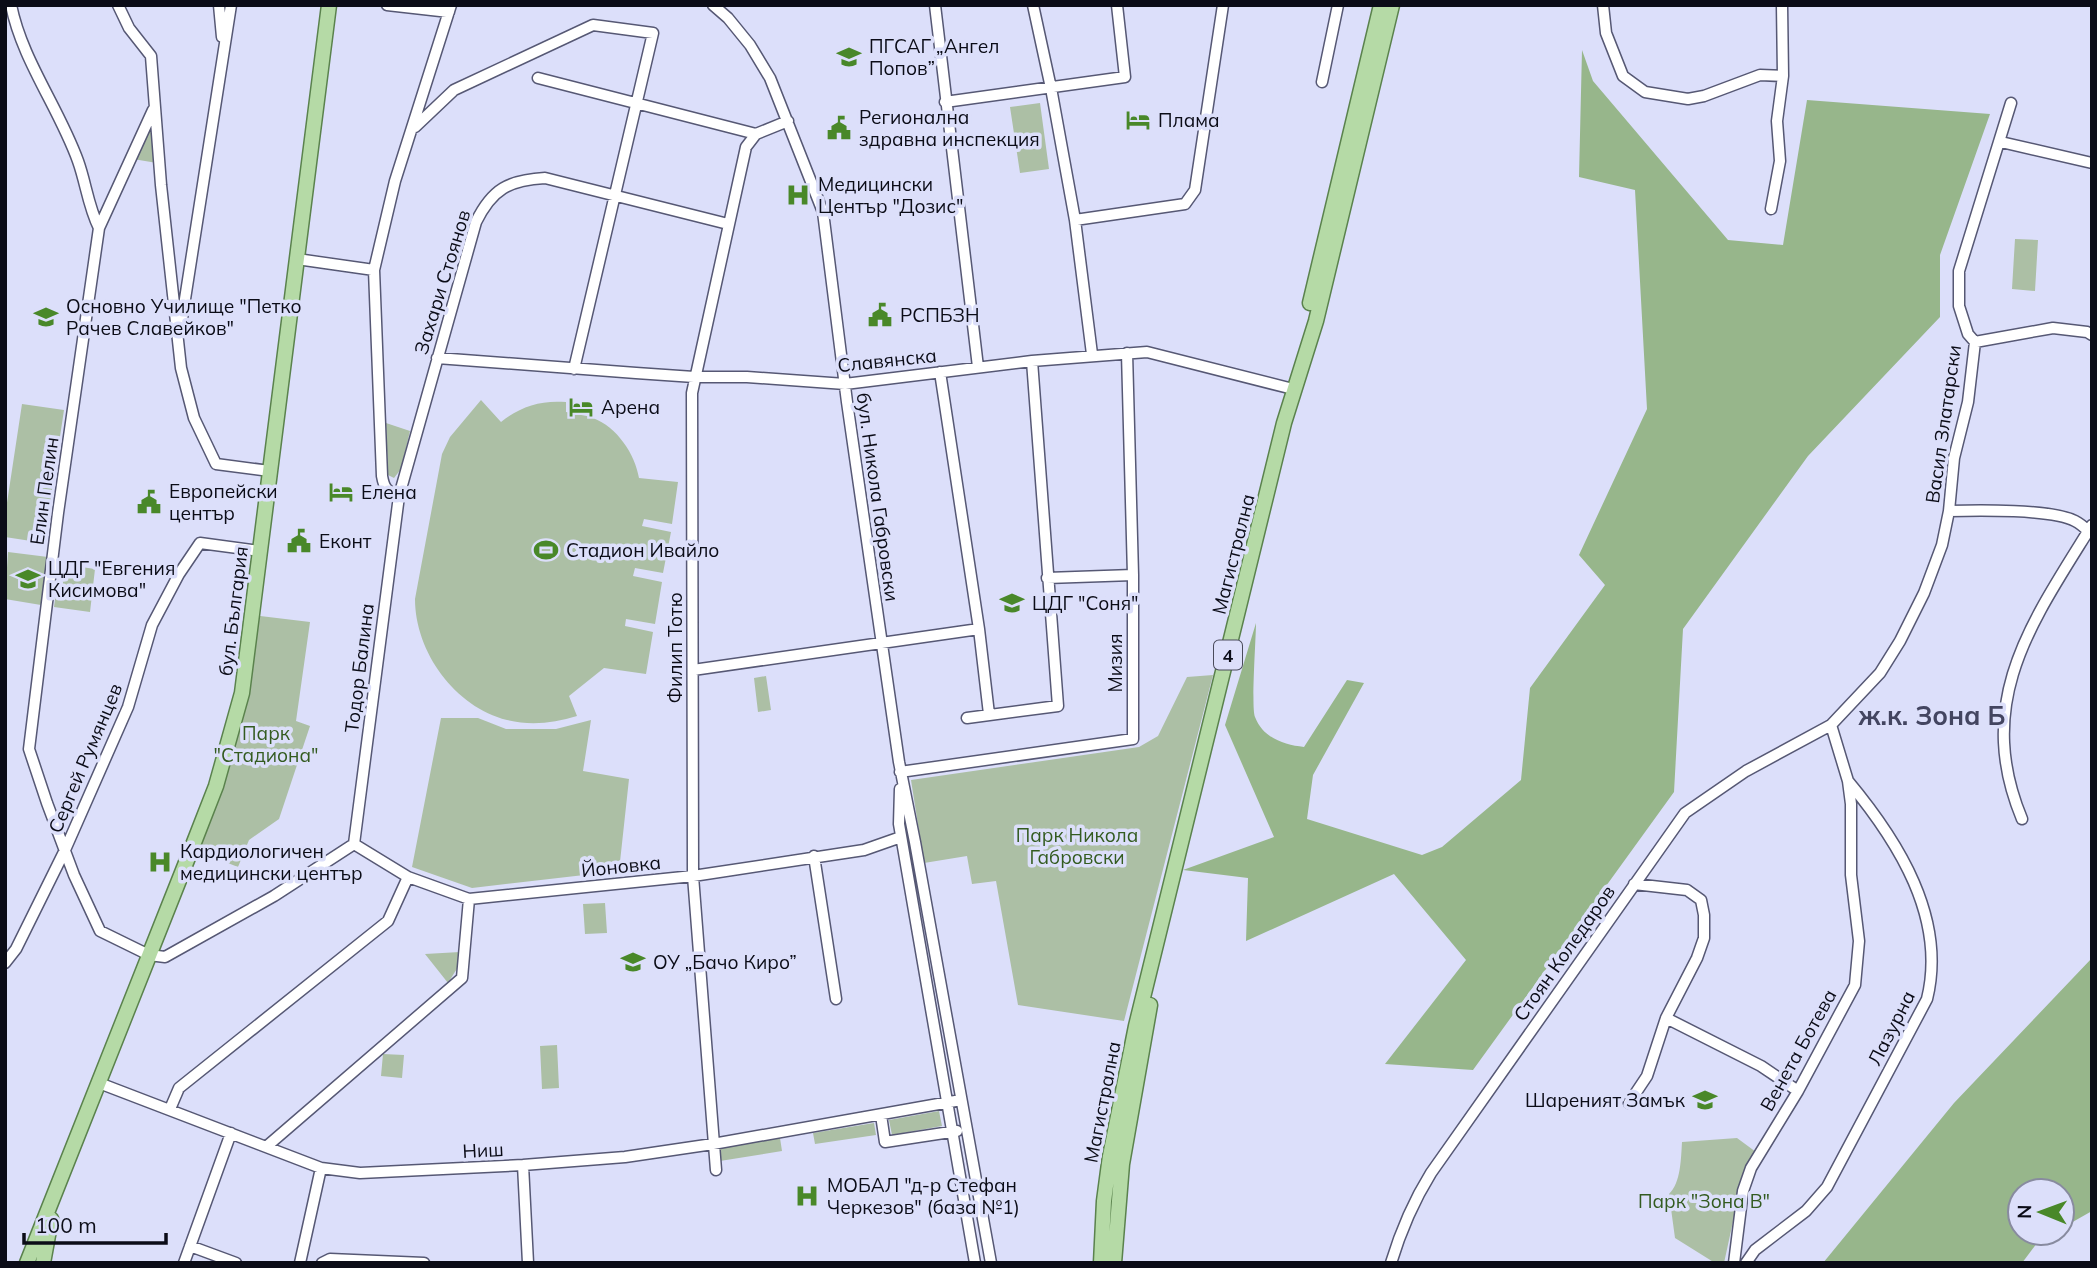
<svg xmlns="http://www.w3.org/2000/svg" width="2097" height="1268" font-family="Mulish,sans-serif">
	<rect width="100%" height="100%" fill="#dcdffa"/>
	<path fill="#acbfa5" d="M1040,103L1049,169L1020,173L1010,107Z
		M153,113L157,163L133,159Z
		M2015,239L2038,240L2035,291L2012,289Z
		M481,400L501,422C521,406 541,400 566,402V412C575,414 585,415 593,418C617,427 635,454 639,478L678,482L672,524L644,519L642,526L671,532L663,573L635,568L633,576L662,582L655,624L626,619L625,626L653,632L646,674L604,668L569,696L577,716C554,723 531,726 507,720C455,707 415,652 415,599L442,454L450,437Z
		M22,404L64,410L44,543L5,537V516Z
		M386,423L410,431L401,469L394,478L388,475Z
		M8,552L48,557L41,605L5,599Z
		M60,564L95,569L90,612L54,607Z
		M252,615L310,622L296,721L310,726L279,819L249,840L238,867L192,849L216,786Z
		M1213,675L1124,1021L1018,1005L996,881L972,884L967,856L924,863L911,780L1139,747L1158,736L1187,677Z
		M766,676L771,710L758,712L754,678Z
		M441,718H478L506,729H556L591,720L583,771L629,779L619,871L472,888L412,867Z
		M605,903L607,933L585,934L583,904Z
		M460,952L458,967L448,983L425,954Z
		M557,1045L559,1088L542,1089L540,1046Z
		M383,1054L404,1055L402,1078L381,1076Z
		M939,1111L942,1126L892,1135L889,1120Z
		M874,1123L876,1135L815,1144L813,1133Z
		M780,1138L782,1151L720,1161L718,1148Z
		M1737,1138L1756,1152L1742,1180L1724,1263H1715L1675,1238L1669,1194C1681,1183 1681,1158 1682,1142Z"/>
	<path fill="#97b68b" d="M1582,50L1593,81L1728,240L1783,245L1807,100L1990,114L1940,255V317L1808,456L1683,629L1674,792L1473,1070L1385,1064L1466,960L1394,874L1246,941L1248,878L1183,870L1274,837L1225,725L1256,623C1256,639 1251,707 1255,717C1263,738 1284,745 1304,747L1347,680L1364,683L1313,775L1307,819L1422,855L1442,847L1521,780L1530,688L1605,585L1579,555L1647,409L1635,190L1579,177Z
		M2092,958V1211L2062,1228V1191H2020V1233H2054L2037,1243L2022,1263H1823L1954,1103Z"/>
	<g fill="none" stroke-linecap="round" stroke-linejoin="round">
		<g stroke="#565874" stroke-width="13">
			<path id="minor" d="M11,5C22,60 59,108 78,161C86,183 88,206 99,228L58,513L29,749L47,803L74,875L100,931L149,955L165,957L274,896L354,844L399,496C387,492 384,488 382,476L374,270L395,181L451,5
				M118,5L129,28L151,56L161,185L181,368L194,418L216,464L270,471
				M219,5L222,37
				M387,5L449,12
				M713,5L728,18L750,45L770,78L823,212L847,402L899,762L915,842L991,1263
				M935,5L978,367
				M1033,5L1051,88L1075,220L1092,354
				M1603,5L1606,33L1623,76L1645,92L1688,99L1704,96L1760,75L1783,76
				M538,78L756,134
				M1322,82L1338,5
				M945,102L1125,77L1117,5
				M415,127L454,90L593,25L653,33L574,369
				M2001,142L2092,163
				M1771,209L1780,161L1777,121L1783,76L1782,5
				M1075,220L1185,204L1195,190L1223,5
				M99,228L153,110
				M297,259L374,270
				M180,331L231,5
				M1975,342L2053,328L2087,332L2092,335
				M437,358L636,373L694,377H747L845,384L1032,361L1147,352L1293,389
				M940,372L979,629L989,714
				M399,496L476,222C492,189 509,180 545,178L728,224
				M1949,511C1977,510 2052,509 2075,521C2079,523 2084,527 2088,531
				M1047,578L1133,575
				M693,670L979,629
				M967,718L1058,706L1032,361
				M900,772L1133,739V575L1127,353
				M900,789L899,824L975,1263
				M2022,819C1973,701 2032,622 2092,525
				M354,844L408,877L469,899L693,876L864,850L901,837
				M814,856L836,999
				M5,963L16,949L65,850L128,707L152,625L179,574L200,543L260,551
				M1666,1018L1761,1066L1798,1091
				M99,1083L321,1168L360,1173L523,1165L625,1157L713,1144L961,1100
				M1629,1103L1647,1076L1666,1018L1697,958L1704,938V915L1701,900L1687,890L1634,884
				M170,1109L179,1088L388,921L408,877
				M881,1115L885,1142L957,1131
				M266,1147L462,978L469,899
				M523,1165L528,1263
				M716,1170L693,876L692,393L746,147L756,134L788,121
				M190,1246L236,1263
				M184,1263L231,1133
				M300,1263L321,1168
				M322,1263L330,1259L424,1263
				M1391,1263C1401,1230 1413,1202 1431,1173L1685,813L1746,771L1831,725L1880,673L1900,641L1924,593L1942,545L1949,511L1954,458L1968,402L1975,342L1968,334L1959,306V271L2011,103
				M1734,1263L1743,1191L1751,1168L1798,1091L1855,985L1859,941L1851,875V804L1848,781L1831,725
				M1746,1263L1755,1250L1806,1211L1827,1187L1927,999C1947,918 1898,841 1848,781"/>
		</g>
		<g stroke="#5a824d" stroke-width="17">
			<path id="major" d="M1310,303L1381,5
				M27,1263L193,845L216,786L242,693L329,5
				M43,1263L51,1219
				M1101,1263L1104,1201L1110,1156L1136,1026L1284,423L1316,321L1392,5
				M1114,1263L1122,1164L1150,1005"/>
		</g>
		<use href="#minor" stroke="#fff" stroke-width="10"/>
		<use href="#major" stroke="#b5daa6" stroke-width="14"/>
	</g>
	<defs>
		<g id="school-bare" transform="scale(1.89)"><path d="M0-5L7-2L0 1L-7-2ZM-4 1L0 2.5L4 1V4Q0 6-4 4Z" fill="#498829" stroke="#dcdffa" stroke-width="2.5" paint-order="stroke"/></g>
		<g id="hotel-bare" transform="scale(1.89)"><path d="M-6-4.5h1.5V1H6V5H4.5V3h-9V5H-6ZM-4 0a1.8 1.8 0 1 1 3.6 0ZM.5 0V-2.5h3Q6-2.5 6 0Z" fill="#498829" stroke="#dcdffa" stroke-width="2.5" paint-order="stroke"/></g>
		<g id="civic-bare" transform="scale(1.89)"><path d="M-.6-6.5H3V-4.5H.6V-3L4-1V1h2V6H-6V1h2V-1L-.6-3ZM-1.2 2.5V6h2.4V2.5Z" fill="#498829" stroke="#dcdffa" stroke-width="2.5" paint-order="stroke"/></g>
		<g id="hospital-bare" transform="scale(1.89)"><path d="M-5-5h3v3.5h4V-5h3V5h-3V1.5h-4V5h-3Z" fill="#498829" stroke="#dcdffa" stroke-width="2.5" paint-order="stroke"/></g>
		<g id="stadium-bare" transform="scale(1.89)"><path d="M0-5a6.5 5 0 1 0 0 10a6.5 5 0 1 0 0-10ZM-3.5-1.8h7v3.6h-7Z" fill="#498829" stroke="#dcdffa" stroke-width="2.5" paint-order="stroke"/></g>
	</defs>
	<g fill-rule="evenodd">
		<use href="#school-bare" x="849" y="57"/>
		<use href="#hotel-bare" x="1138" y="120"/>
		<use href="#civic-bare" x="839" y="128"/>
		<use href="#hospital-bare" x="798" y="195"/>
		<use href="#civic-bare" x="880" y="315"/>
		<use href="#school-bare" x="46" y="317"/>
		<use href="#hotel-bare" x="581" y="407"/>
		<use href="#hotel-bare" x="341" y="492"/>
		<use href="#civic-bare" x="149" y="502"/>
		<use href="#civic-bare" x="299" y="541"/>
		<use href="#stadium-bare" x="546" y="550"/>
		<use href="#school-bare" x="28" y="579"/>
		<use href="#school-bare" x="1012" y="603"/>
		<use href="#hospital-bare" x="160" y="862"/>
		<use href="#school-bare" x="633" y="962"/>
		<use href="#school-bare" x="1705" y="1100"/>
		<use href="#hospital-bare" x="807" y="1196"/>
	</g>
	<g text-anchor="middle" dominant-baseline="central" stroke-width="7" stroke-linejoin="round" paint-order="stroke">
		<rect fill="#dcdffa" stroke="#4a4b5b" stroke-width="2" x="1214" y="640.5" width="28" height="29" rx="5"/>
		<g font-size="18" font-weight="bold" fill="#0b0c17">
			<text x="1228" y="655">4</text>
		</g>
		<g font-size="19" fill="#0b0c17" stroke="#dcdffa" text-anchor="start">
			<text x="869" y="46">ПГСАГ „Ангел<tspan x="869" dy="22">Попов”</tspan></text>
			<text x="859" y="117">Регионална<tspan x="859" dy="22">здравна инспекция</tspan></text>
			<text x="1158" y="120">Плама</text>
			<text x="818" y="184">Медицински<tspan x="818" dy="22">Център "Дозис"</tspan></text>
			<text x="66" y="306">Основно Училище "Петко<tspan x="66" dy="22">Рачев Славейков"</tspan></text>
			<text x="900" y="315">РСПБЗН</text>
			<text x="601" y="407">Арена</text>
			<text x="169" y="491">Европейски<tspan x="169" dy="22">център</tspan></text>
			<text x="361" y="492">Елена</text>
			<text x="319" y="541">Еконт</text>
			<text x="566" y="550">Стадион Ивайло</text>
			<text x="48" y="568">ЦДГ "Евгения<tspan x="48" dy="22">Кисимова"</tspan></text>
			<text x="1032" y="603">ЦДГ "Соня"</text>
			<text x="180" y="851">Кардиологичен<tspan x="180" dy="22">медицински център</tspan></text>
			<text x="653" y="962">ОУ „Бачо Киро”</text>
			<text x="1685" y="1100" text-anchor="end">Шареният Замък</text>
			<text x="827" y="1185">МОБАЛ "д-р Стефан<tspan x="827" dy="22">Черкезов" (база №1)</tspan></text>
		</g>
		<g font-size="19" fill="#0b0c17" stroke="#dcdffa">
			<text transform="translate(442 282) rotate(-73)">Захари Стоянов</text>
			<text transform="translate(887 360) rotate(-6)">Славянска</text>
			<text transform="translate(1943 424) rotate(-82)">Васил Златарски</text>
			<text transform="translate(44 491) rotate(-82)">Елин Пелин</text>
			<text transform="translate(878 497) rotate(82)">бул. Никола Габровски</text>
			<text transform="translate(1233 554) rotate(-76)">Магистрална</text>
			<text transform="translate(233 611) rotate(-83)">бул. България</text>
			<text transform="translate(675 648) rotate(-90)">Филип Тотю</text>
			<text transform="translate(1115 663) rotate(-90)">Мизия</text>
			<text transform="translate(359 668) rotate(-83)">Тодор Балина</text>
			<text transform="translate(85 758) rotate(-67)">Сергей Румянцев</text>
			<text transform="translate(621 866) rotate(-6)">Йоновка</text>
			<text transform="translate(1564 953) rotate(-55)">Стоян Коледаров</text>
			<text transform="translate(1891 1028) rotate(-63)">Лазурна</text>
			<text transform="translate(1798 1050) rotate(-61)">Венета Ботева</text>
			<text transform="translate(1102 1102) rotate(-79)">Магистрална</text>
			<text transform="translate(483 1150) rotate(-3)">Ниш</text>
		</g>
		<g font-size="19" fill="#335b20" stroke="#dcdffa">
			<text x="266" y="733">Парк<tspan x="266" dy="22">"Стадиона"</tspan></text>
			<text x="1077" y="835">Парк Никола<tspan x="1077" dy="22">Габровски</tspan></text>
			<text x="1704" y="1201">Парк "Зона В"</text>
		</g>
		<g font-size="26" font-weight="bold" fill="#434560" stroke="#dcdffa">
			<text x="1932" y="715">ж.к. Зона Б</text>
		</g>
	</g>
	<rect width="2097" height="1268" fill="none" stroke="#0b0c17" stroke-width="14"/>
	<g transform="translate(2041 1212) rotate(271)"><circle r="33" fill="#dcdffa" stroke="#888b9f" stroke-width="2"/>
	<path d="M0-5L12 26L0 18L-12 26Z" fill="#498829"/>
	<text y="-10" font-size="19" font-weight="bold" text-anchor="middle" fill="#0b0c17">N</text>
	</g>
	<path d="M24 1233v10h142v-10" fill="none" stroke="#0b0c17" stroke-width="3.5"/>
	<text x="35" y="1233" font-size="21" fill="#0b0c17" stroke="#dcdffa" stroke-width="5" paint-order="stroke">100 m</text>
</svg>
